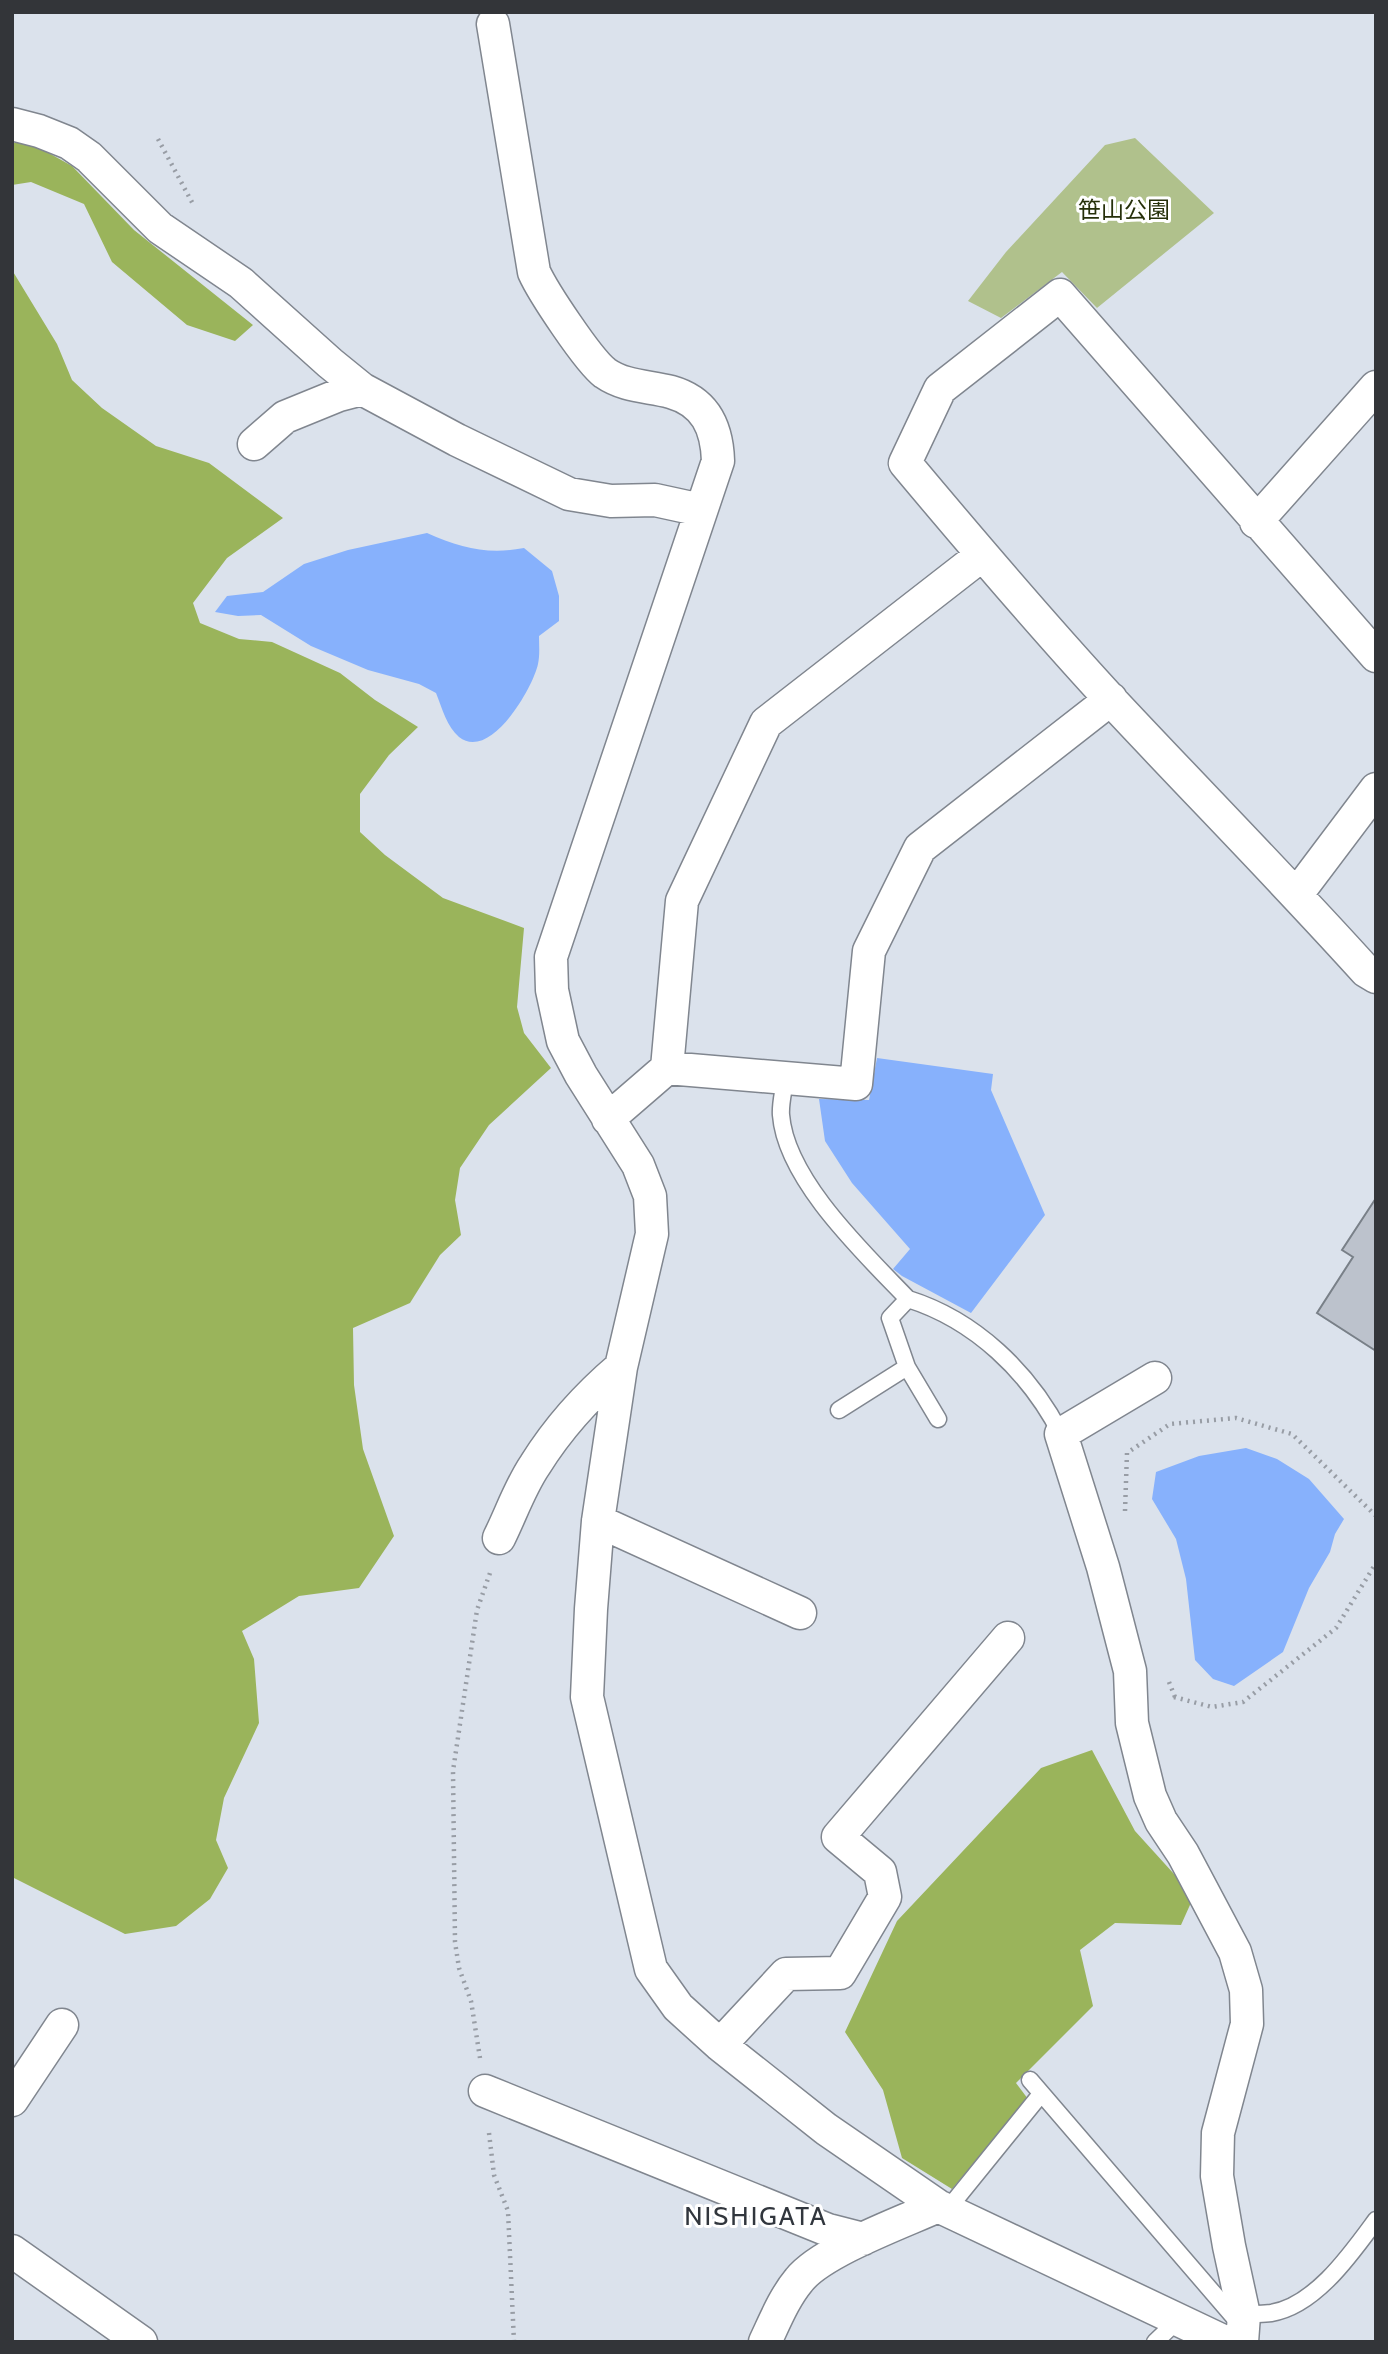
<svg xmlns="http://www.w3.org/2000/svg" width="1388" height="2354" font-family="Cabin,'Noto Sans JP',sans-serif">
	<defs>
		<filter id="shadow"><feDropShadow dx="8" dy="4.5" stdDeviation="0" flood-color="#0004"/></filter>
	</defs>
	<rect width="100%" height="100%" fill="#dbe2ec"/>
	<path fill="#b0c18c" d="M1135,138L1214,213L1097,308L1062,272L1001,318L968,301L1006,252L1105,145Z"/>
	<path fill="#9ab45b" d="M29,142L72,166L134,230L253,325L235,341L187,325L112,262L84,204L31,182L12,185V143Z
		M12,270L57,344L72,380L102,408L156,446L209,463L283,518L227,558L193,603L200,623L239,639L272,642L340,673L375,700L418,727L389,755L360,794V832L385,855L443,898L524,928L517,1007L524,1033L551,1068L489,1125L460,1168L455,1200L461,1235L440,1255L410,1303L353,1328L354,1385L363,1449L394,1536L359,1588L299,1596L242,1631L254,1659L259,1723L224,1798L216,1840L228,1868L210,1899L176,1926L125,1934L12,1877Z
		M1092,1750L1135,1831L1194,1896L1181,1925L1115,1923L1080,1950L1093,2006L1016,2083L1028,2099L952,2189L902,2158L883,2090L845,2032L897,1921L1041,1768Z"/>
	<path fill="#87b1fc" d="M427,533C461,548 488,555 524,548L552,571L559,596V621L539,636C539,645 540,655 538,664C533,688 490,762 459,737C447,727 442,708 436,693L419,684L368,670L311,646L261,615L238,616L215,612L227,596L263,592L304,564L348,550Z
		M877,1058L993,1074L991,1090L1045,1215L971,1313L902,1276L893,1269L910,1249L852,1183L825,1141L819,1099L869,1100Z
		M1246,1448L1277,1459L1309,1479L1344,1519L1335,1534L1330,1552L1309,1588L1283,1652L1234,1686L1213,1679L1195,1660L1186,1579L1176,1539L1152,1499L1156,1472L1199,1456Z"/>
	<path fill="#bcc2cc" stroke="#798088" stroke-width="2" filter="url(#shadow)" d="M1376,1198V1351L1317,1313L1353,1257L1342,1250Z"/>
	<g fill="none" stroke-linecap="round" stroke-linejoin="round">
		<g stroke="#80868f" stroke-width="19">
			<path id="service" d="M785,1078C784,1090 780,1104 781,1115C786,1180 865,1254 908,1299
				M839,1410L907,1367
				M938,1419L907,1367L890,1318L908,1299C975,1320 1029,1372 1061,1434
				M1030,2080L1239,2323
				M947,2210L1041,2094
				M1244,2315C1253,2314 1263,2314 1271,2313C1315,2306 1351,2254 1376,2220
				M1155,2342L1178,2320"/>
		</g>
		<g stroke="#80868f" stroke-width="35">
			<path id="minor" d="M493,24L534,272C543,292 588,360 605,373C625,387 649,386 671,392C706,402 717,428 718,461L551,957L552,990L563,1041L581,1075L638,1165L650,1196L652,1234L621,1367L598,1521L591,1609L587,1697L651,1969L678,2007L720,2045L826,2129L938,2206L1225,2342
				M12,124L39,131L69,143L89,157L160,228L241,283L330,363L362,389L457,440L569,494L611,501L655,500L701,510
				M254,444L285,417L339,395L362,389
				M1256,522L1376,387
				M1376,656L1060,295L940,389L905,463C972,543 1040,623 1111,700C1196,791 1283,879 1366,971L1376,977
				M1297,894L1376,789
				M667,1068L856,1084L869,951L920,848L1111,699
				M608,1119L667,1068L682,901L766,723L982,555
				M1155,1378L1061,1434L1103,1567L1130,1671L1132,1723L1150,1796L1161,1821L1183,1854L1235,1952L1246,1990L1247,2024L1218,2133L1217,2176L1229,2246L1244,2315L1242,2342
				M598,1521L800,1613
				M499,1538C511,1514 520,1487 535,1465C558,1428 588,1395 621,1367
				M720,2045L786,1974L840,1973L885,1897L880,1872L838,1837L1008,1638
				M485,2091L828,2230L863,2239
				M12,2100L62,2025
				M12,2251L141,2342
				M765,2342C775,2321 784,2298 799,2280C822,2251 903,2222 938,2206"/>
		</g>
		<path stroke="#989da5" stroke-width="4.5" stroke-dasharray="2 5" stroke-linecap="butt" d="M158,139L194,206
			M1125,1511L1127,1453L1170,1424L1236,1418L1292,1434L1376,1516
			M1169,1682L1175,1697
			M1174,1697L1212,1707L1243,1702L1336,1628L1376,1563
			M480,2058L471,2001L459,1968L455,1942L453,1771L477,1610L490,1573
			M489,2133L494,2175L508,2211L514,2342"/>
		<use href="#service" stroke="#fff" stroke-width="16"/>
		<use href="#minor" stroke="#fff" stroke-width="32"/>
	</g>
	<g text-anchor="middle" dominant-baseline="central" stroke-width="6" stroke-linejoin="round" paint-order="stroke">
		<g font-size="23" fill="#26300a" stroke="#fff">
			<text x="1124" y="210">笹山公園</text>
		</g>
		<g font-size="26" letter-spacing="2" fill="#31363d" stroke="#fff">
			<text x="756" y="2216">NISHIGATA</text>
		</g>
	</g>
	<rect width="1388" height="2354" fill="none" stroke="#333539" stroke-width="28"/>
</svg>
